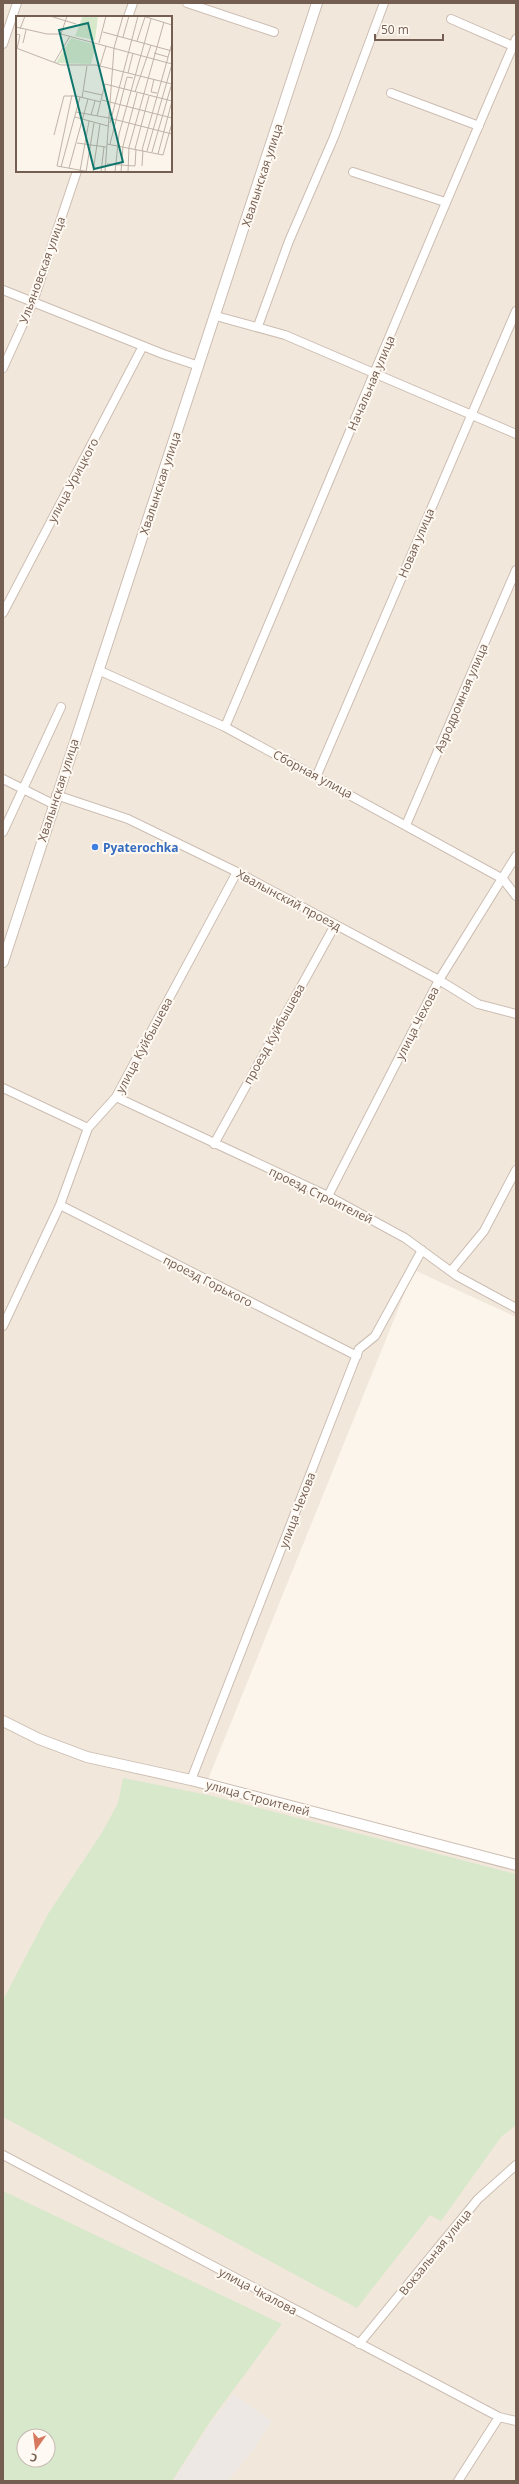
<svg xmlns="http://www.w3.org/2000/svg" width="519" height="2484" font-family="'Open Sans',sans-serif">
	<rect width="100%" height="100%" fill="#fbf5ec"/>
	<path fill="#f2e7db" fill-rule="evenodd" d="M3,3H516V1317L414,1270L205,1787L516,1871V2481H3ZM17,17H171V171H17ZM24,2436H48V2460H24Z"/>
	<path fill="#ede8e4" d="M233,2394L272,2421L253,2450L228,2481H173L212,2421Z"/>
	<path fill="#d7e8cb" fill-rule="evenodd" d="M123,1778L208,1795L516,1874V2125L501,2137L441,2221L430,2215L357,2308L3,2117V2000L48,1914L103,1831L118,1803Z
		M3,2191L282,2324L211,2420L172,2481H3ZM24,2436H48V2460H24Z"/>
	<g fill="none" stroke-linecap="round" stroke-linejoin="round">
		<g stroke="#ccbdb2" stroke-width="10">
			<path id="minor" d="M187,3L274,32
				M128,17L133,3
				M451,19L513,46
				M3,44L17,3
				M391,93L479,126
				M353,172L445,202
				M3,290L163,354L199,366
				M216,316L285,335L516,434
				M258,326L289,241L334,137L384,3
				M3,368L33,302L77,171
				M3,613L143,346
				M98,670L225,727L503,879L516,896
				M225,727C323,498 417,267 516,39
				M317,775L516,311
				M3,779L53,804
				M56,795L128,819L237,872L439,980L478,1004L516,1014
				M406,825L516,570
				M3,832L61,707
				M3,1088L88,1128
				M116,1097L328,1196L405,1238L457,1276L516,1308
				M214,1144L335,925
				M328,1196L439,980L516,856
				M60,1205L357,1356
				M451,1271L484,1231L516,1170
				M3,1326L60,1205L88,1128L116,1097L237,872
				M191,1780L359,1349L375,1336L422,1250
				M3,2155L499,2417L516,2421
				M359,2344L478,2199L516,2165
				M458,2481L499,2417"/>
		</g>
		<g stroke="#ccbdb2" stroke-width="12">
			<path id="tertiary" d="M3,962L317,3
				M3,1721L39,1739L87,1757L191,1780L516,1865"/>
		</g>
		<use href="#minor" stroke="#fff" stroke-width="8"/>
		<use href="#tertiary" stroke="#fff" stroke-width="10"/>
	</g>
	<circle fill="#3f7fe0" stroke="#fef9f2" stroke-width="1.5" cx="95" cy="847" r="4"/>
	<g text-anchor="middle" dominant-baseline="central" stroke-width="4" stroke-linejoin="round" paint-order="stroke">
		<g font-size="12" fill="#745d51" stroke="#fef9f2">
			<text transform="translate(262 175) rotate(-72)">Хвалынская улица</text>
			<text transform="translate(42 270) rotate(-70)">Ульяновская улица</text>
			<text transform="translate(371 383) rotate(-67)">Начальная улица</text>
			<text transform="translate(73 480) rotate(-62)">улица Урицкого</text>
			<text transform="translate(160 483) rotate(-72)">Хвалынская улица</text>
			<text transform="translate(416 543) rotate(-67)">Новая улица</text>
			<text transform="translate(461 698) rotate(-67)">Аэродромная улица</text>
			<text transform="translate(313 774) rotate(28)">Сборная улица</text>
			<text transform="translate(58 790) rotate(-72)">Хвалынская улица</text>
			<text transform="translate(289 900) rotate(28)">Хвалынский проезд</text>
			<text transform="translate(417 1023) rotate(-63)">улица Чехова</text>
			<text transform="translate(274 1034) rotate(-61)">проезд Куйбышева</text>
			<text transform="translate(144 1045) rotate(-62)">улица Куйбышева</text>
			<text transform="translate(321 1195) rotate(26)">проезд Строителей</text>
			<text transform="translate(208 1281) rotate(27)">проезд Горького</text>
			<text transform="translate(297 1510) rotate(-69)">улица Чехова</text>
			<text transform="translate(258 1798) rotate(15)">улица Строителей</text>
			<text transform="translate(435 2252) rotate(-51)">Вокзальная улица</text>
			<text transform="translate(258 2291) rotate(28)">улица Чкалова</text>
		</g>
		<g font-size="12" font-weight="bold" fill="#366cbe" stroke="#fef9f2" text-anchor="start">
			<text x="103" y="847">Pyaterochka</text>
		</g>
	</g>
	<g transform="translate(16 16)">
		<rect width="156" height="156" fill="#fbf5ec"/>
		<path d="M67,0H82L79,24L59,20ZM55,22L80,29L75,48L40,47Z" fill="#d7e8cb"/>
		<path fill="none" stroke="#c1b3a9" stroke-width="1" d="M34,0L60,8M127,0L156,9M0,11L31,18H45L156,48M4,13L9,0M87,16L156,35M0,18L4,19L1,33M45,18L51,0M107,21L113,0M121,25L129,1M7,27L10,14M83,27L90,0M0,32L45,49H80L156,68M138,37L152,41M38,47L54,20M84,50L90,30M112,57L117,37M138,63L135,76L141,77M68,75L86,79M119,76L135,29M56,79L41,150L74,156M66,82L71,50M86,84L156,102M60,96L93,102M75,99L79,85M81,100L89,68L156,85M59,101L92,110M93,102L156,118M94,107L122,0M38,119L48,80H60L85,86M61,127L90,131M91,128L147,139L156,107M94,128L111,61L117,62M113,131L148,6M119,133L133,80M126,134L156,27M131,135L156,48M136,136L156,67M142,138L156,85M91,148L119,150L120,133M126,150L127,134M45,151L64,81M53,152L72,83M64,155L73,105M70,156L78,107M77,156L84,108M85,156L88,131M89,156L98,32L107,0M99,156L103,118L135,3M105,156L107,130L121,77M112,156L113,131"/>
		<path fill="#0f766e" fill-opacity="0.15" stroke="#0f766e" stroke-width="2" d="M72,7L107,146L78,153L43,14Z"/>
		<rect width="156" height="156" fill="none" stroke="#745d51" stroke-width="2"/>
	</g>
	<rect width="519" height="2484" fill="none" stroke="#745d51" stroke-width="8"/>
	<g transform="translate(36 2448) rotate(194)"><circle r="19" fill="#fef9f2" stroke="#c7bbb2"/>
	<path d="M0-3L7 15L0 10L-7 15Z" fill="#d7795e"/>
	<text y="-6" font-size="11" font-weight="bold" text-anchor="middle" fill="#745d51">С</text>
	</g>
	<path d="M375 34v6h68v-6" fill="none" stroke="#745d51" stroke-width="2"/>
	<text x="381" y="34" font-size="12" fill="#745d51" stroke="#fef9f2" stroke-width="3" paint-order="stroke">50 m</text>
</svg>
